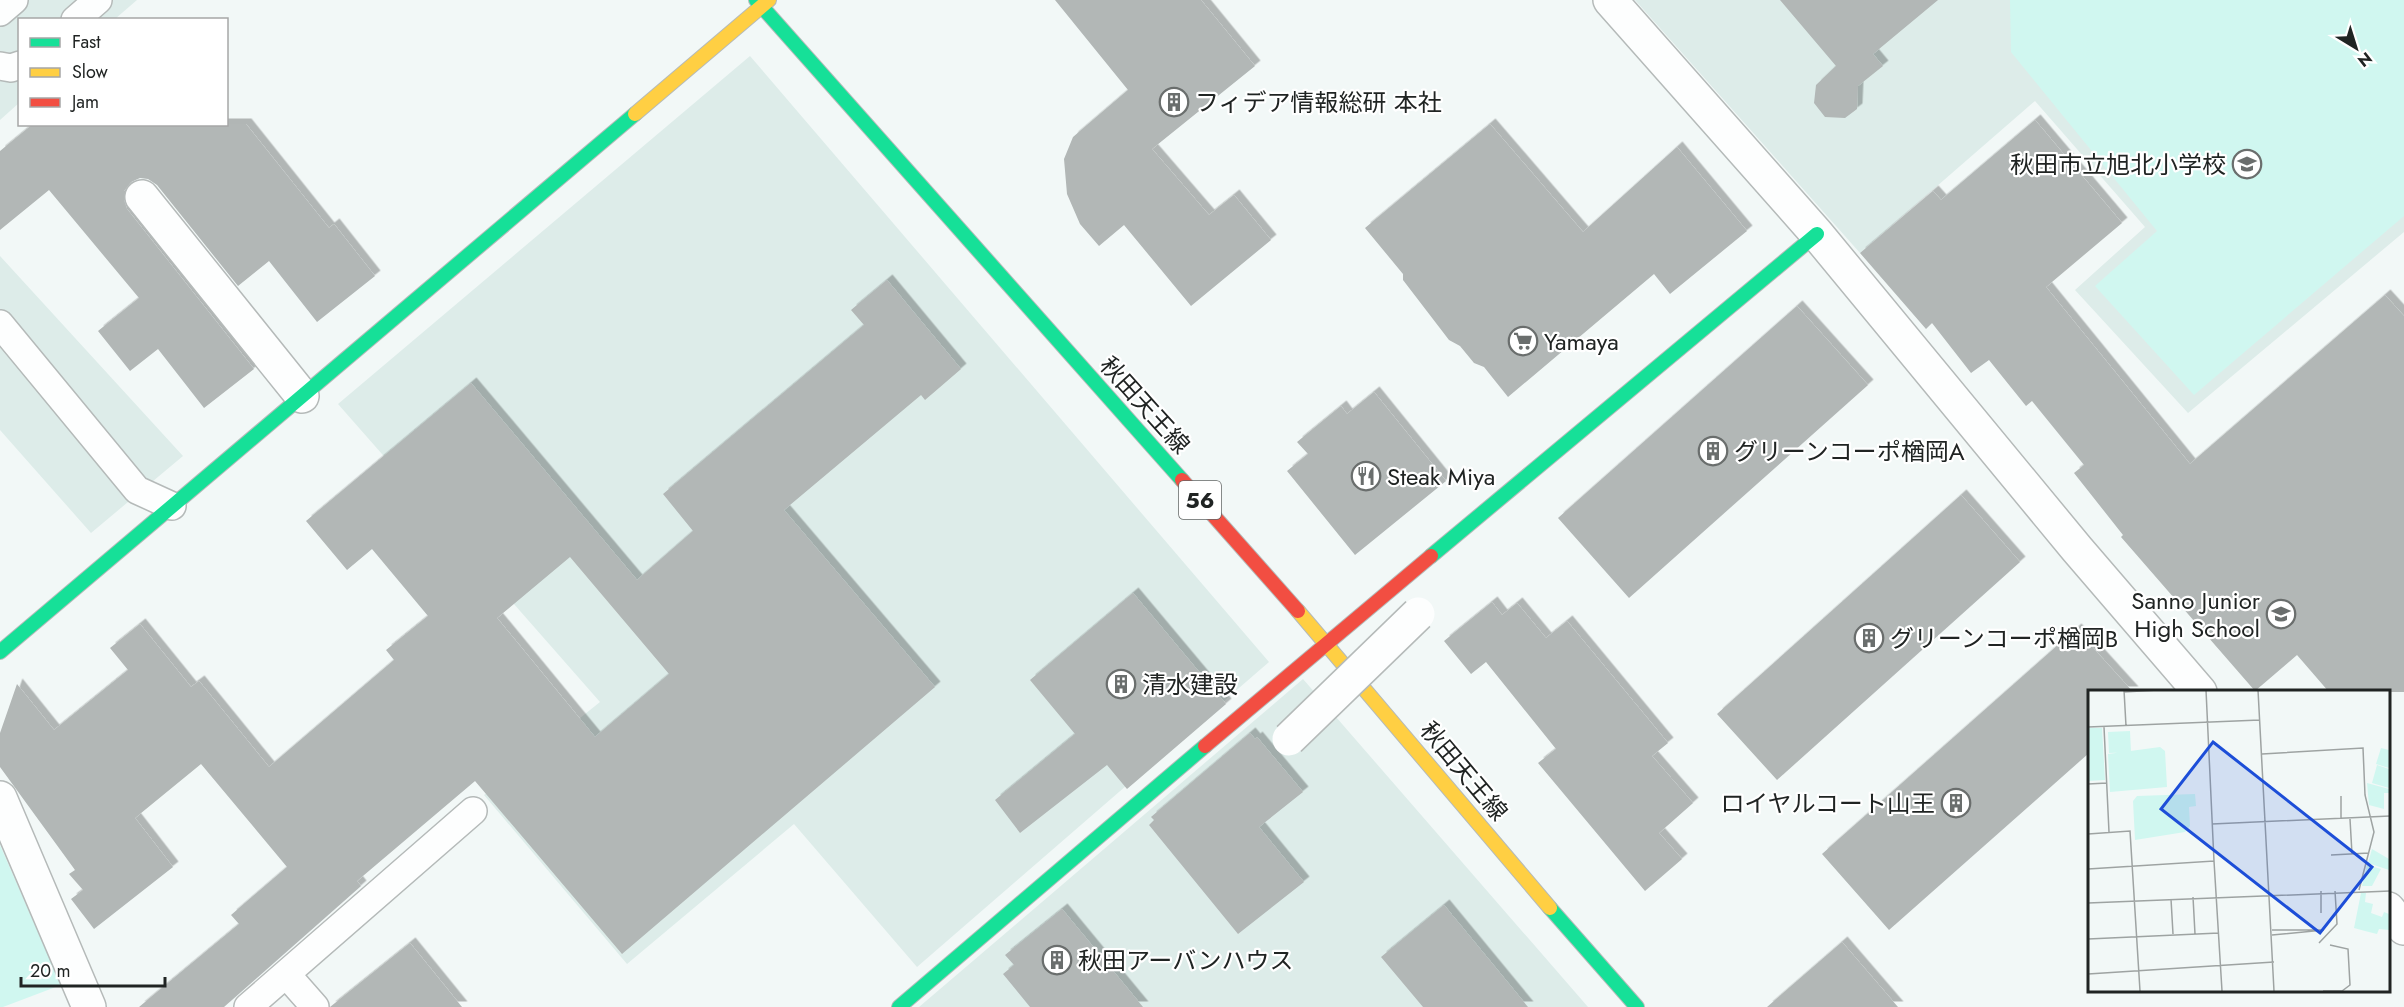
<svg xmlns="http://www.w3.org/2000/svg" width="2404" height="1007" font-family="Jost,'Noto Sans JP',sans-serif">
	<defs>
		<filter id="shadow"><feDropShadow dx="5.5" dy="-5.5" stdDeviation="0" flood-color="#0004"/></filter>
	</defs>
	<rect width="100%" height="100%" fill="#f2f8f7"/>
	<path fill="#ddece9" d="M0,0H137L115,19L20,20L19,103L0,120Z
		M1635,0H2404V232L2188,413L2075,290L2145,227L2035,101L1860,253Z
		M750,56L1269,662L917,967L794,824L627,964L484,795L600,702L338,404Z
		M0,256L183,456L91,533L0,430Z
		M1303,679L1588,1007H919Z"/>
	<path fill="#d0f7f0" d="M2010,0H2404V216L2194,395L2095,286L2157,231L2011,52Z
		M0,845L61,985L3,1007H0Z"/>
	<path fill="#b2b7b6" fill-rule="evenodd" filter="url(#shadow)" d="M1055,0H1201L1255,66L1152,149L1209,215L1234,195L1271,240L1191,306L1124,225L1099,246L1080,224L1067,194L1064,159L1073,137L1128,90Z
		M1780,0H1938L1873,54L1883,66L1858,86L1857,109L1845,118L1825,117L1814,103L1816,85L1836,66Z
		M2035,120L2122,223L2046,287L2190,464L2385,295L2404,316V692H2329L2297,655L2255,691L2121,537L2123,535L2074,473L2084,465L2032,401L2026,406L1989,360L1971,373L1932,323L1926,329L1860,253L1933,191L1941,200Z
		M33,124H246L329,228L334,224L375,276L317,322L269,261L238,286L157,185L148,179L140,178L131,182L124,191V200L127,209L254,369L204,408L158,349L130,371L98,331L139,298L49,190L0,230V151Z
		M1490,124L1583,232L1677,147L1747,231L1670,294L1654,274L1508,397L1484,367L1474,363L1460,346L1449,340L1403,280V274L1365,228Z
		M887,280L961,369L925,400L921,395L784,510L935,687L622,954L475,781L357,881L361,886L224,1007H139L239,924L231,915L287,867L201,764L135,818L173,867L94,929L71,899L83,890L69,874L75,870L0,767V733L17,684L54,730L128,670L110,648L140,624L191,687L199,681L269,767L394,660L386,650L428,616L372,549L347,570L306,521L471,383L637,580L693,531L663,494L864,325L851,310ZM570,557L669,674L595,737L497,618Z
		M1797,306L1868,385L1629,598L1558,518Z
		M1374,392L1446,481L1355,555L1287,471L1308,454L1297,442L1341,406L1347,414Z
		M1961,495L2020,562L1777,780L1717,714Z
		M1133,593L1226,704L1127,789L1107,765L1020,833L995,800L1075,734L1030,680Z
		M1492,602L1502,615L1517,603L1546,638L1567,621L1668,743L1652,756L1693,803L1659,833L1682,859L1645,891L1538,763L1556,749L1486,662L1471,674L1444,641Z
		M2076,629L2133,692H2089V753L1889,930L1822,854Z
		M1250,733L1255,739L1257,737L1303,792L1259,827L1304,882L1238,934L1149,825L1154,820L1151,817Z
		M1444,905L1528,1007H1423L1381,957Z
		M1062,909L1143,1007H1030L1003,974L1014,965L1005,955Z
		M1842,942L1898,1007H1767Z
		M410,943L462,1007H330Z"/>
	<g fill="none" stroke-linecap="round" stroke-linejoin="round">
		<g stroke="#b5bab9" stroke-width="30">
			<path id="lane" d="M0,12L14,0
				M75,20L98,0
				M0,66L11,68L20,65
				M0,324L137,490L172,506
				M286,974L315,1007
				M248,1007L473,811"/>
		</g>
		<g stroke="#b5bab9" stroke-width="36">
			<path id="street" d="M1610,0L1817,234L2077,549L2200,692
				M142,197L302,396
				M0,798L89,1007
				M2388,909L2404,928"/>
		</g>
		<g stroke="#b5bab9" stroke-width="16">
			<path id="fast" d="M756,0L1182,480
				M1431,556L1817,234
				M0,652L635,114
				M1550,908L1637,1007
				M899,1007L1205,746"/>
		</g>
		<g stroke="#b5bab9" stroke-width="16">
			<path id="slow" d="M635,114L769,0
				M1298,611L1550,908"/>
		</g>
		<g stroke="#b5bab9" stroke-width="16">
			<path id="jam" d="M1182,480L1298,611
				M1205,746L1431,556"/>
		</g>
		<use href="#lane" stroke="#fdfefe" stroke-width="27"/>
		<use href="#street" stroke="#fdfefe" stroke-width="33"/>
		<use href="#fast" stroke="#16e098" stroke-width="14"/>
		<use href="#slow" stroke="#ffcf43" stroke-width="14"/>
		<use href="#jam" stroke="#f24e42" stroke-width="14"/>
		<g stroke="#b5bab9" stroke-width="36" stroke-linecap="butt">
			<path id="street-bridge" d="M1289,739L1418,614"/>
		</g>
		<use href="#street-bridge" stroke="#fdfefe" stroke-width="33"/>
	</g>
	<defs>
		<g id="building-ring" transform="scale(1.5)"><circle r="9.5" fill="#fff" stroke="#6a6e6d" stroke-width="1.5"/><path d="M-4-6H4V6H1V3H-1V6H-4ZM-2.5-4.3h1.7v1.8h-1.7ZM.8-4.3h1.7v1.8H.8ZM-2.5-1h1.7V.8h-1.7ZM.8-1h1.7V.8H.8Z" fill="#6a6e6d"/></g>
		<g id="school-ring" transform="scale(1.5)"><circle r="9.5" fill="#fff" stroke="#6a6e6d" stroke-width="1.5"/><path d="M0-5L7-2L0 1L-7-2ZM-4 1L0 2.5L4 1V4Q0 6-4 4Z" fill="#6a6e6d"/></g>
		<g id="supermarket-ring" transform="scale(1.5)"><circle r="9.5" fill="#fff" stroke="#6a6e6d" stroke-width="1.5"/><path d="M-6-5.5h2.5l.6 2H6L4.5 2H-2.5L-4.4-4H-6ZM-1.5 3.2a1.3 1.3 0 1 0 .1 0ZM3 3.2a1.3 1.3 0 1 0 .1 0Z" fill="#6a6e6d"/></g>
		<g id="restaurant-ring" transform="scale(1.5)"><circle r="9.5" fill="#fff" stroke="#6a6e6d" stroke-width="1.5"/><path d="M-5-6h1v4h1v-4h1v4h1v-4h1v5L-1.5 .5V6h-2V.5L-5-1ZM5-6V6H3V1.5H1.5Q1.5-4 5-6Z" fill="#6a6e6d"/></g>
	</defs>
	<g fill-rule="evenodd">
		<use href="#building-ring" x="1174" y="102"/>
		<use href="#school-ring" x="2247" y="164"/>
		<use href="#supermarket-ring" x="1523" y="341"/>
		<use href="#building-ring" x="1713" y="451"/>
		<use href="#restaurant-ring" x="1366" y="476"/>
		<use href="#school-ring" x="2281" y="614"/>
		<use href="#building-ring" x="1869" y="638"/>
		<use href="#building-ring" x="1121" y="684"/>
		<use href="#building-ring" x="1956" y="803"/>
		<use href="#building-ring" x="1057" y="960"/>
	</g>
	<g text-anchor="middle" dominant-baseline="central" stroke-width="4.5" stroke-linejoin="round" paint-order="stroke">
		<rect fill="#fff" stroke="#636665" stroke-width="1.5" x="1179" y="481" width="42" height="38" rx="4.5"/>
		<g font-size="22" font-weight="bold" fill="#202423">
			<text x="1200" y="500">56</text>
		</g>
		<g font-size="24" fill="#202423" stroke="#fff" text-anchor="start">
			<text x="1195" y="102">フィデア情報総研 本社</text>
			<text x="2226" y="164" text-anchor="end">秋田市立旭北小学校</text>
			<text x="1544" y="341">Yamaya</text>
			<text x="1734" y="451">グリーンコーポ楢岡A</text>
			<text x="1387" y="476">Steak Miya</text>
			<text x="2260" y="600" text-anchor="end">Sanno Junior<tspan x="2260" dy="28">High School</tspan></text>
			<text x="1890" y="638">グリーンコーポ楢岡B</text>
			<text x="1142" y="684">清水建設</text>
			<text x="1935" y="803" text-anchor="end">ロイヤルコート山王</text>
			<text x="1078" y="960">秋田アーバンハウス</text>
		</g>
		<g font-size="24" fill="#202423" stroke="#fff">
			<text transform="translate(1145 405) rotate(48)">秋田天王線</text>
			<text transform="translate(1464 771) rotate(50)">秋田天王線</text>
		</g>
	</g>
	<g transform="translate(2088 690)">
		<rect width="302" height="302" fill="#f2f8f7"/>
		<path d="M0,38H14L17,90L0,91ZM42,41L43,62L21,63L20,42ZM72,57L77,61L79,97L22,102L20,64ZM293,58L301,60V78L288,74ZM289,75L301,79V98L284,93ZM279,93L301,99V103H296V119L281,115ZM107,104L108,116L101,117L102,136L97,142L47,150L45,111L49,106ZM284,159L301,169V180L280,173ZM279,175L293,179L284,196H274ZM273,203H278L277,212L285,214L283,223L294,227L296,222L301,224V240L291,239L289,244L277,241L280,232L277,241L266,238Z" fill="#d0f7f0"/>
		<path fill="none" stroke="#9ea3a2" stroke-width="1.5" d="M36,0L38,36M118,0L126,171M170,0L186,301M36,2L70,0M0,37L172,30M16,37L21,142M174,64L275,58L277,105L286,142L271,200M0,94L19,93M253,106V129M262,129L264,164M124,134L302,126M0,144L42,141L52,301M243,165L281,163M0,179L126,171L134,301M233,201V223M105,207L107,244M83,209L85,244M0,213L302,201M184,240H236L184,245M0,249L131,243M231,253L249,234L247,201M0,284L186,272M235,301H254L262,295L260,259L242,255"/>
		<path fill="#1d4ed8" fill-opacity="0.15" stroke="#1d4ed8" stroke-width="3" d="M125,52L284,177L232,243L73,119Z"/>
		<rect width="302" height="302" fill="none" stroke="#202423" stroke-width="3"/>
	</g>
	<rect x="18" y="18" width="210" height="108" fill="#ffffff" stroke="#a6a7a7" stroke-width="1.5"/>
	<rect x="30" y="38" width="30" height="9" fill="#16e098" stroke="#a6a7a7" stroke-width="1.5"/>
	<text x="72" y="48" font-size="18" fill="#202423">Fast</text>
	<rect x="30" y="68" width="30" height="9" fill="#ffcf43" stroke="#a6a7a7" stroke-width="1.5"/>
	<text x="72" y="78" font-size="18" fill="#202423">Slow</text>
	<rect x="30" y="98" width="30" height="9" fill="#f24e42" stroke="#a6a7a7" stroke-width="1.5"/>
	<text x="72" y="108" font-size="18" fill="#202423">Jam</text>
	<g transform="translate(2356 48) rotate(142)" stroke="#ffffff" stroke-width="4.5" paint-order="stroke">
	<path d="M0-4.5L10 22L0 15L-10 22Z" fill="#202423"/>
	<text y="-9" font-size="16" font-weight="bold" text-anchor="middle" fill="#202423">N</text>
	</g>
	<path d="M21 977v9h144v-9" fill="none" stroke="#202423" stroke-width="3"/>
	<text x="30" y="977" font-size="18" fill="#202423" stroke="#ffffff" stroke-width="4.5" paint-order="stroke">20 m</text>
</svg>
